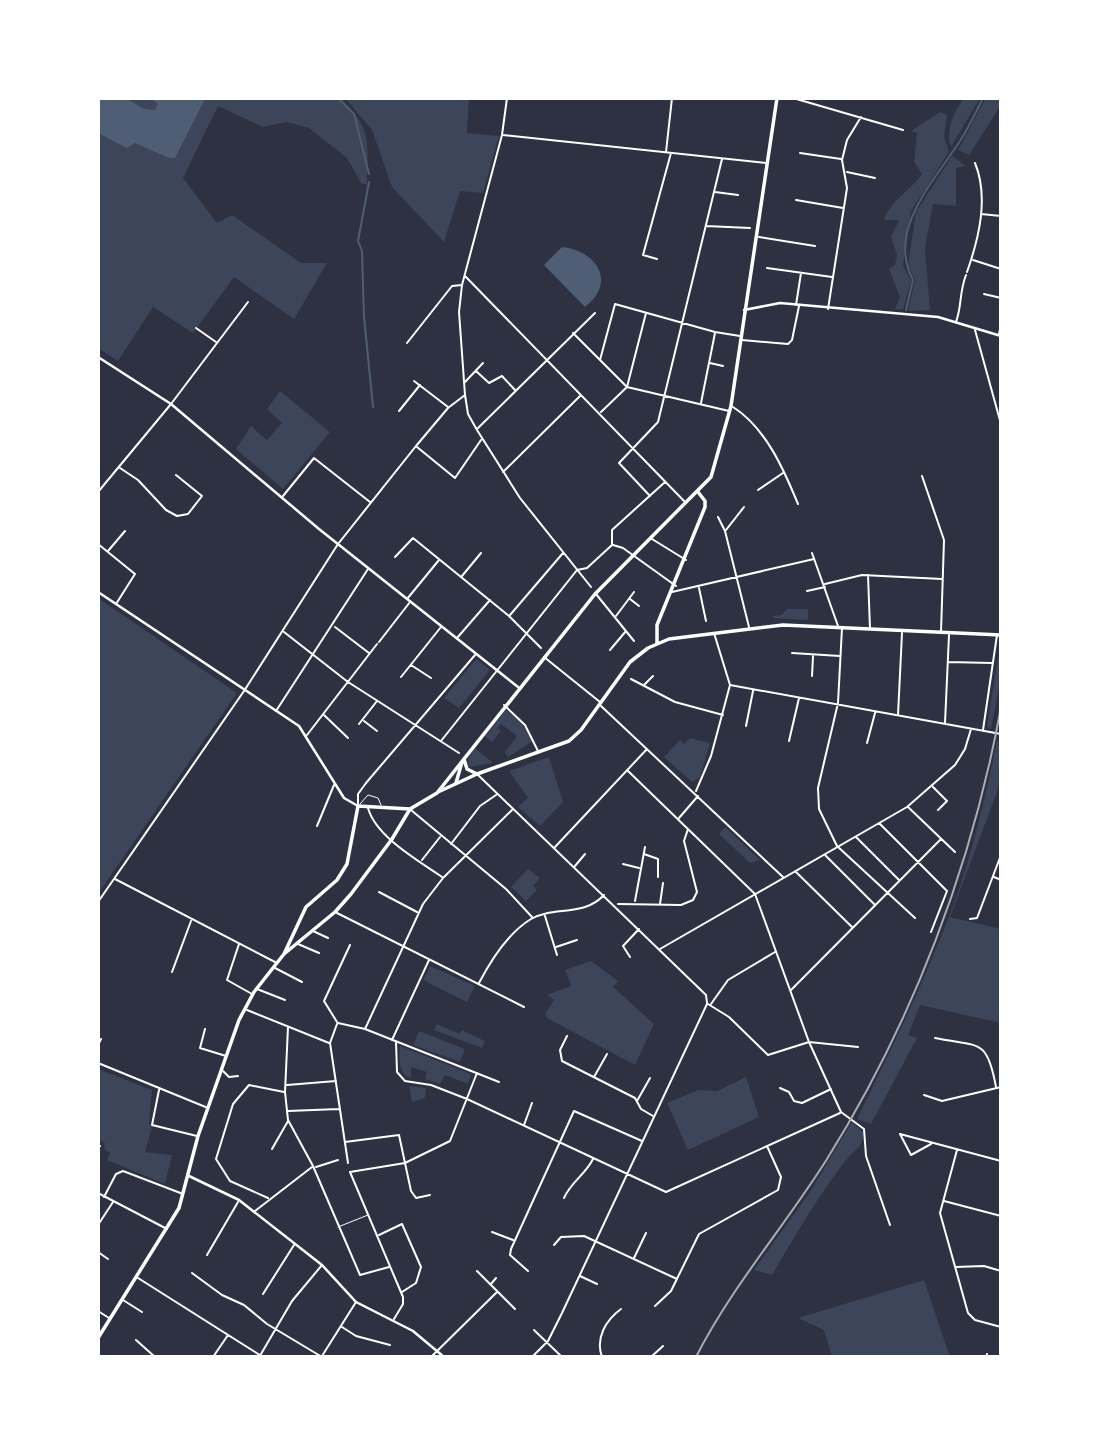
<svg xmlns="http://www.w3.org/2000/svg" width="1099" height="1455" font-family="'Playfair Display',serif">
	<rect width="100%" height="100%" fill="#2d3142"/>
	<path fill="#3c4559" d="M98,98H340C374,130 367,142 367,185L361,183L347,158L309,128L286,122L263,127L218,106L183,178L217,223L232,215L301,263H327L294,319L234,277L193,333L153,307L118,361L98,348Z
		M345,98H469L467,133L499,136L483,193L460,191L444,242L392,187L372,130Z
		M964,98H980L951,147C945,130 954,112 964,98Z
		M986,98H1001V105L969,155L958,150Z
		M940,112L947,115L944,137L949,152L911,211L903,265L911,281L903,310L895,309L900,297L889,269L895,265L897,255L891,237L899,220H884C890,201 911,190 922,174L914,162L917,133L911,131Z
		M952,156L966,166L956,168V206L933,204L925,248L930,310L908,311L915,280L908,265L916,212Z
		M280,391L330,432L283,489L236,449L251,426L267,440L282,423L267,409Z
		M98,598L237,693L98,894Z
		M787,609H808V620L773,618V616L782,615Z
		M1001,639V677L991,729L987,727Z
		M476,659L490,670L459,708L444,698Z
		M506,710L521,722L533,741L508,757L505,752L517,736L501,724L498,728L501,731L492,742L485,736Z
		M690,738L710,743L700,777L692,782L664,757L680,740L684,744Z
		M997,741H1001V774L997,792L950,917L1001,929V1023L920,1005L908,1035L917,1038L871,1124L857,1119C893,1046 928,974 956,898C974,847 986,794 997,741Z
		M475,748L492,762V763L469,767L468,759Z
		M549,757L563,802L540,826L518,807L528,798L509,771Z
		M725,827L760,860L750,863L719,834Z
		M528,869L540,878L533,886L537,890L526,901L511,887Z
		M591,961L618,981L613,987L654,1024L635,1065L547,1018L545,1014L554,1000L547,995L571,986L565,970Z
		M430,966L475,986L467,1002L423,980Z
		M437,1024L459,1034L462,1030L485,1041L482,1048L434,1030Z
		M419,1031L465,1049L460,1062L413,1045Z
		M400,1046L471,1074L468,1084L445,1075L440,1084L425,1079L427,1072L411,1067V1078C398,1074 399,1058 400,1046Z
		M98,1069L152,1090L149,1124L152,1127L145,1152L172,1155L165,1184L107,1160L110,1153L104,1149L105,1143L98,1140Z
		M746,1077L759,1117L688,1150L667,1103L698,1090L717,1091Z
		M409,1086L426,1088L425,1098L412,1102Z
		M852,1122L863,1132C864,1147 856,1148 847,1159C819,1194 795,1236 772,1275L754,1270L810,1192Z
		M924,1280L950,1357H832L824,1330L798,1318Z"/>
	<path fill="#4f5d75" d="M98,98H126L144,109L155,110L158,104L150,98L205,99L175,158H169L135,143L127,148L98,133Z
		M562,247C597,251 617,282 585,307L544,265Z"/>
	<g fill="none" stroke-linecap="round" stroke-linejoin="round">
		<path stroke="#4f5d75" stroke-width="2" d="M338,98L354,114L369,174
			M369,182L358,241L362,251L364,317L373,407
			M906,310L913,280C886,230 935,180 960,141C969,127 976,112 983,98"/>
		<path stroke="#fff" stroke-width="1" d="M360,804L368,795L378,798L381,805
			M338,1227L368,1215"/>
		<path stroke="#fff" stroke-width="2" d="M504,705L525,725L538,751
			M223,1071L229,1077L238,1076"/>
		<path stroke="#fff" stroke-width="2" d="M507,98L502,135L462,285L459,312L465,395L468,414L477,430L520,498L591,587
			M755,98L775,99
			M793,98L903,130
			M503,135L766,163
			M666,152L672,98
			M800,153L841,159
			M847,172L875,178
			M715,192L738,195
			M796,200L843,208
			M981,214L1001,216
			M706,226L750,228
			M759,237L815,246
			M657,259L643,255L671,153
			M973,260L1001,269
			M767,268L832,277
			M967,272C979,238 989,197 975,163
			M465,276L686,503
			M984,294L1001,298
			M796,305L801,273
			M828,309L847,188L842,160L847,140L861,117
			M956,322C962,306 959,293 966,275
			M196,328L216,342
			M975,330L1001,424
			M573,333L627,387L729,411
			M999,334L1001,325
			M742,340L788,344L792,340L799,306
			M407,343L452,286L462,285
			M600,360L615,304L715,332L740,336
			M710,363L723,366
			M476,371L489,383L502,376L515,390
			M414,381L448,407
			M465,382L483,363
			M701,403L715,333
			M733,407C766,428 784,470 798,504
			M399,411L420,385
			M601,412L627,387L646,313
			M477,429L595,313
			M417,447L455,478L481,440
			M120,468L138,480L166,510L177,516L188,514L202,496L176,475
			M503,472L581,395
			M922,476L944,540L941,632
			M758,490L783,473
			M98,492L171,404L248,302
			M283,496L314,458L370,502
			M650,496L619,463L658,422L722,159
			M718,517L725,531L749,627
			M726,530L744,507
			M652,539L686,560
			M98,544L135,574L116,604
			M612,544V530L665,482
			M613,545L623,548L676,586
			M108,551L125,531
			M812,553L838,626
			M395,557L413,538L509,616L541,648
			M868,575L870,629
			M462,576L481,553
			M825,584L862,575L942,579
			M699,588L706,621
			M807,591L825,587
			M672,592L814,559
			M596,594L634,641
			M407,599L439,560
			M630,599L639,606
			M510,615L563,553
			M616,616L634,592
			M335,627L369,653
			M842,628L838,703L818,788L819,809L837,846L915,918
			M284,632L348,682L459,753
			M457,638L490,600
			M379,642L410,602
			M610,650L626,631
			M792,653L840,656
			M544,657L600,702
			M948,662L992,663
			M411,665L431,678
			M812,676L813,656
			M401,677L441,627
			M631,679L675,702L723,715
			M644,685L653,676
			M730,685L1001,734
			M601,706L783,877
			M276,711L368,569
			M324,715L348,738
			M898,715L902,633
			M364,721L377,731
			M945,723L949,635
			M359,724L377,701
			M746,726L753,691
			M983,730L997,635
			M307,735L377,644
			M441,741L577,570L587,568L612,545
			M789,741L799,698
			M867,743L875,713
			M627,770L755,894L809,1042L841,1112L864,1129L866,1156L890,1225
			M477,774L706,995L707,1003
			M933,787L947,801L938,810
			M696,791L711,756L730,685L714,633
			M358,805V794L366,783L475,655
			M908,807L955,852
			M368,808C376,837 419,861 442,877
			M411,810L506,889L532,917
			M679,818L698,796
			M879,823L947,891L931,932
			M317,826L334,785
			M856,837L899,880
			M451,844L480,806L496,795
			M555,847L647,749
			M644,854L658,859V877
			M825,855L875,905
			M422,860L440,837
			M623,864L639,868
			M575,866L585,854
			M796,872L852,927
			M994,877L1001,880
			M115,879L275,962
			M379,892L417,912
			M635,901L645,847
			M98,902L244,691L338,544L416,446L448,408L465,395
			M618,904L681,905L693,900L697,892L684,841L688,829
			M660,904L663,883
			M337,913L524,1007
			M545,916L557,955
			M970,919L977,918L1001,855
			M313,931L328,938
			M239,944L227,980L252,994
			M298,944L319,953
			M98,946V947
			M556,947L577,940
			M660,949L907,807L955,765L965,749L971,729
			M630,957L623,946L639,929
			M275,968L302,982
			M172,972L191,921
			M479,983C491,960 508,933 531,919C553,906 584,917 604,895
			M257,989L285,1000
			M791,990L941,839
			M708,1004L729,1017L768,1055L809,1042L858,1047
			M711,1004L728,980L775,952
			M247,1010L329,1043
			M337,1022L324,1001L350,945
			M338,1023L365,1029L499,1082
			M337,1024L330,1043L348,1163
			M288,1027L285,1092L288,1120L313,1166L360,1275L389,1267
			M205,1029L200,1048L226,1056
			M365,1029L423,904L443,878L512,810
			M567,1036L560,1050L562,1061L635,1098L641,1109L653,1116
			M935,1038C980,1047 987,1038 996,1087
			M392,1040L429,960
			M396,1042L397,1072L405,1081L431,1085L467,1099L666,1192L840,1113
			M98,1045L101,1039
			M98,1063L208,1108
			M594,1077L607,1054
			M287,1085L336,1081
			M780,1088L789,1092L794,1101L802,1103L831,1089
			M159,1090L152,1125L197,1136
			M924,1095L942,1101L1001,1087
			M637,1101L650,1078
			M288,1111L339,1109
			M524,1125L532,1103
			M345,1142L399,1135L411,1191L416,1198L430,1195
			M931,1144L911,1155L900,1134L1001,1161
			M98,1145L100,1146
			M272,1149L288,1121
			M957,1150L940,1213L968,1313L975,1320L1001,1327
			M316,1167L338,1160
			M98,1193L167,1229
			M104,1197L116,1174L123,1171L183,1194
			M268,1198L230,1181L216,1159L233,1104L249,1085L284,1092
			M564,1198C571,1182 585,1175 593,1159
			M944,1201L1001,1216
			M255,1211L312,1167
			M98,1225L113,1202
			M492,1232L513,1240
			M379,1235L402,1224L421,1267L416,1283L402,1292
			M554,1245L561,1237L584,1236L677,1279
			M98,1252L108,1259
			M207,1255L238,1202
			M634,1258L646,1233
			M955,1267L984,1266L1001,1271
			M477,1271L515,1309
			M528,1271L510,1255L511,1249L574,1111L642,1141
			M192,1273L222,1295L244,1305L267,1324L322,1357
			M580,1276L597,1284
			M138,1278L263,1357
			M491,1284L496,1278
			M263,1294L294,1245
			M123,1300L142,1312
			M655,1306L671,1291L699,1234L778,1190L781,1177L767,1146
			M98,1311L109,1318
			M394,1319L403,1304V1297L350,1172L405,1163L450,1141L477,1073
			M342,1327L356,1336L390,1345
			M534,1330L562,1357
			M136,1340L155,1357
			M261,1354L292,1301L322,1265
			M322,1356L356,1302
			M213,1357L228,1335
			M431,1357L497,1292
			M532,1357L548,1341L562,1313L707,1004
			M602,1357C595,1338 606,1320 621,1309
			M651,1357L663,1346
			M986,1357L987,1354"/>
		<path stroke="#fff" stroke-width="2.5" d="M744,310L780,303L938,317L1001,336
			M98,357L171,404L319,529L518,687
			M98,592L299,726L344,798L358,806
			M189,1176L239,1200L322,1265L356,1302L413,1331L444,1357"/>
		<path stroke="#fff" stroke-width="3.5" d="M657,643V625L705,507V501L698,492
			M438,792L477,774L569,741L581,730L630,662L648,648L669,639L783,625L1001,635"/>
		<path stroke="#fff" stroke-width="3.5" d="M464,759L467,769L477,774
			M456,783L462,762
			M284,954L306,907L337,880L347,864L358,806L410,809L437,793L595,594L711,477L731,406L777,98
			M98,1338L179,1208L198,1136L239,1020L254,992L284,954L335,912L351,894L392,839L410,809"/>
		<path stroke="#abadb3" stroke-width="2" d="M696,1357C732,1286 785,1226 827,1159C913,1021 972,866 1001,707"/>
	</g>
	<rect width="1099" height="1455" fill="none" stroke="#ffffff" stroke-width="200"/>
</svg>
